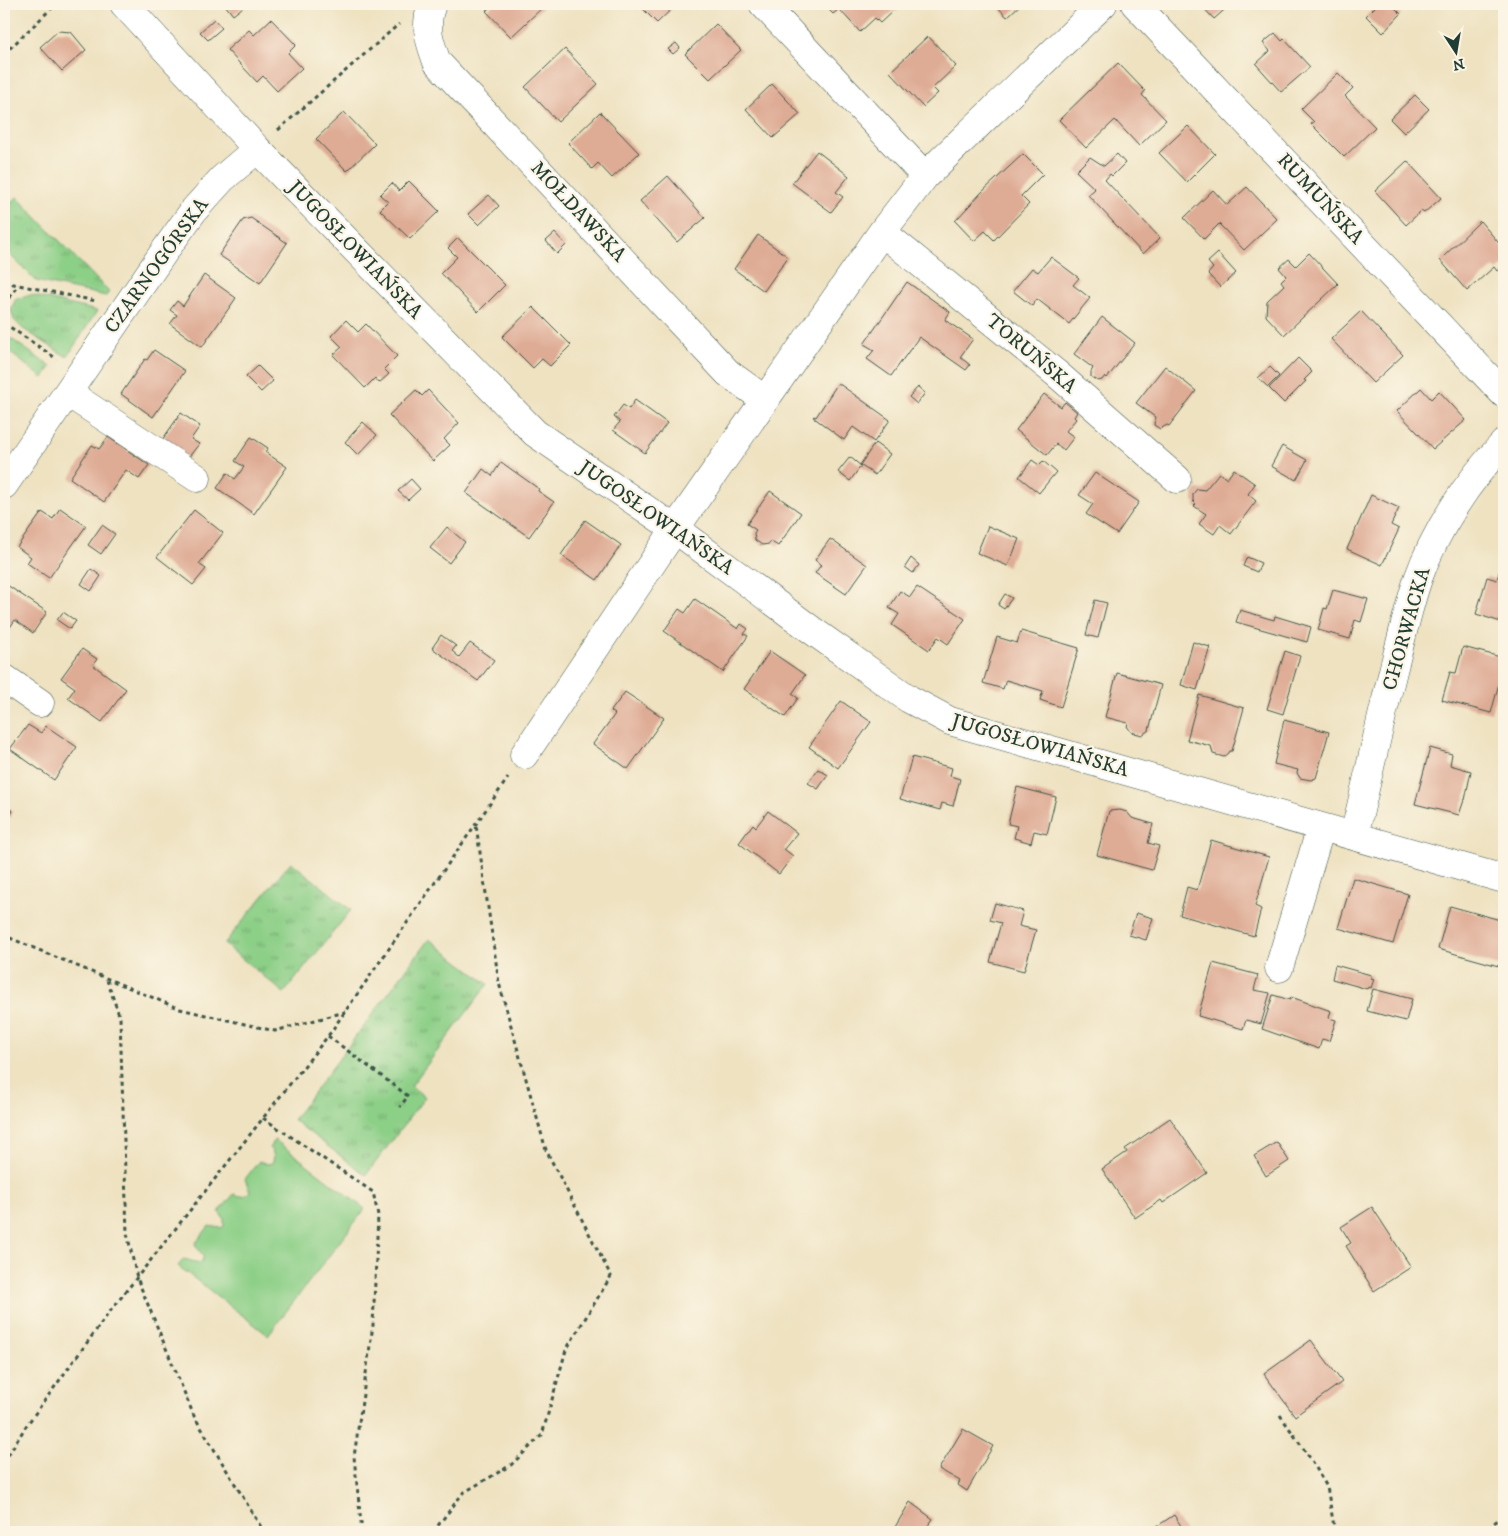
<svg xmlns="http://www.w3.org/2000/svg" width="1508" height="1536" font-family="'IM FELL DW Pica',serif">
	<defs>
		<pattern id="grass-tufts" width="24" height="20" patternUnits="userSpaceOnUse" patternTransform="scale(1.25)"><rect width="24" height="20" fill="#8ccf87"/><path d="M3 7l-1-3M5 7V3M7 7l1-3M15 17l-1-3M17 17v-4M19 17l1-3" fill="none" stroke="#72a96f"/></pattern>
	</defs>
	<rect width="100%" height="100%" fill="#fcf5e5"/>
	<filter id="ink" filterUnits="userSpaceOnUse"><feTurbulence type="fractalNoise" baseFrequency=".02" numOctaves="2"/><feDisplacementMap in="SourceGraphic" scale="10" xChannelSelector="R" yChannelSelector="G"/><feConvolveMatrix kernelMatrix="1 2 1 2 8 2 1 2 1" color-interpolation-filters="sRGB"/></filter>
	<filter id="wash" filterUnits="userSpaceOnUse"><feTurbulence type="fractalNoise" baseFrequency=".0096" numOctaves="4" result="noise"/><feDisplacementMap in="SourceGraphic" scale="20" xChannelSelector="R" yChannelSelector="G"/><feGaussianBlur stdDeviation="1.12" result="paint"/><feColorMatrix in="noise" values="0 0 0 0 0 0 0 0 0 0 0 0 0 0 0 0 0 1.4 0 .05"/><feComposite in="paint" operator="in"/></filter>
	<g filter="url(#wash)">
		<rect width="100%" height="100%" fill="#eee2c1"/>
		<path fill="url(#grass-tufts)" stroke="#56865e" d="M17,197L109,292L106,296L36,281L4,249V210Z
			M31,295L97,311L67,357L22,328L14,320L11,309L16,299Z
			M4,336L13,340L51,367L43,378L4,348Z
			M291,862L351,910L284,993L224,944Z
			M429,939L488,984L411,1086L425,1097L366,1175L293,1120Z"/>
		<path fill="#8ccf87" stroke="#56865e" d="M275,1140L365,1209L268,1335L178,1266L184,1259L199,1263L203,1260V1256L195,1244L209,1226L221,1228L224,1226V1219L219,1212L234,1194C240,1197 246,1197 250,1191L245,1179L259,1161L267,1164L272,1163C275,1158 274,1152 269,1148Z"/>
		<g id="blocks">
			<path fill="#deab94" d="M227,4H247L233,15L225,5Z
				M494,4H540L543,7L511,37L486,11Z
				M638,4H677L657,23Z
				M823,4H892L896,8L880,23L875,18L860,32L839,9L833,14Z
				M995,4H1021L1007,17Z
				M1200,4H1231L1214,19Z
				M1378,4H1391L1401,14L1383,33L1366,16Z
				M214,19L222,28L208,40L200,32Z
				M271,19L296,45L288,53L302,68L277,91L263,76L257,82L227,50L249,30L254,35Z
				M716,24L741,50L710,79L685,54Z
				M58,31L71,32L86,50L62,71L40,47Z
				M1275,33L1282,41L1284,39L1310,67L1281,92L1256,64L1270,51L1263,43Z
				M928,36L956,66L933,88L938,93L923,107L890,72Z
				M676,43L680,48L673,54L668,49Z
				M565,49L598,84L558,122L525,87Z
				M1118,63L1145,91L1142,95L1166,120L1139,146L1115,120L1086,148L1059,120Z
				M1338,73L1353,88L1345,96L1375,127L1344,157L1311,124L1314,122L1301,109Z
				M772,84L800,114L773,138L746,109Z
				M1415,95L1429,109L1404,133L1390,119Z
				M344,112L375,144L347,171L316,139Z
				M600,112L639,153L612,178L598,163L592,169L568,143Z
				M1188,126L1215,154L1187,182L1159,153Z
				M817,151L849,176L836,192L843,197L831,212L792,183Z
				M1023,154L1043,174L1021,196L1029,204L994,240L985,231L974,241L955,221L982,192Z
				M1117,154L1125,163L1112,176L1110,174L1105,180L1160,238L1143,254L1088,195L1095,189L1076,171L1090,157L1104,166Z
				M1407,161L1441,198L1424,213L1421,211L1406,225L1375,191Z
				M668,176L705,218L677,242L640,201Z
				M409,181L439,211L410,239L380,210L388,202L380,195L392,183L399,191Z
				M1247,187L1277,219L1244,250L1219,224L1204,239L1184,218L1213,190L1227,205Z
				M489,195L499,206L479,225L468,214Z
				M251,218L287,243L260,283L219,255L243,220Z
				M1480,221L1504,249V265L1497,271L1494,267L1467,291L1440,260Z
				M555,233L566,245L557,254L546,241Z
				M758,235L788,257L764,291L734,269Z
				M458,238L505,285L478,312L441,273L457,257L448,248Z
				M1218,253L1236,273L1220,287L1208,274L1213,268L1208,262Z
				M1309,253L1338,284L1284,335L1266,316L1267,301L1284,285L1281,281L1286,276L1279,268L1289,259L1296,266Z
				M1051,257L1079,278L1073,285L1090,298L1069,324L1037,299L1032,306L1013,291L1032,268L1038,272Z
				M204,275L236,298L202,347L170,324L177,315L170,310L177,301L183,306Z
				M907,282L950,312L945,320L973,339L960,357L970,365L966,370L919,337L891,376L867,359L874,350L864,344Z
				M533,307L571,345L550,366L542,359L533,368L502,337Z
				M1361,311L1403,355L1373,383L1331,339Z
				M1102,317L1135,343L1107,378L1105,376L1102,380L1098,381L1091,377V372L1093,368L1074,354Z
				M346,320L358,332L366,324L397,356L384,369L389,374L379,383L375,378L365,388L333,355L342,347L331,336Z
				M154,350L185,371L153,417L121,394L145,359L147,360Z
				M1298,358L1312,372L1304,380L1306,381L1284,403L1269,388Z
				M258,366L273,381L261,392L246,377Z
				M1165,366L1196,391L1169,426L1167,425L1160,429L1154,425L1155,417L1136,403Z
				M1270,367L1279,376L1268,387L1258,378Z
				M838,383L890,420L874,442L853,427L844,440L813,417L814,416L816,417Z
				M918,387L925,393L917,404L909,397Z
				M1421,388L1431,399L1439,391L1466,420L1433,449L1397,411Z
				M416,390L422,396L428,390L459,423L444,439L450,445L433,461L389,415Z
				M1044,394L1061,407L1065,402L1077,412L1074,417L1076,419L1066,431L1074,437L1064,450L1056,444L1047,455L1016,430Z
				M635,400L667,423L645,453L613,430L620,422L614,417L623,405L629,409Z
				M181,413L200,426L191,439L199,444L188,458L162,440Z
				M363,422L377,435L358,455L345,442Z
				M108,437L149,465L139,479L126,470L104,502L70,478L92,445L99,449Z
				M251,437L268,448L265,452L287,467L254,514L217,488L227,473L235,479L244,467L235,461Z
				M875,443L890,454L875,475L860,465Z
				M1282,446L1307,460L1296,480L1271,466Z
				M850,457L861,466L850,481L838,472Z
				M1032,460L1039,465L1043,461L1056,472L1039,493L1019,477Z
				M501,462L539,489L538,491L554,502L529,537L466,493L483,469L492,476Z
				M1234,469L1255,484L1248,494L1256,501L1231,534L1220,525L1214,534L1199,524L1206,514L1194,506L1196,504L1193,501V494L1197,489L1205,490L1219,473L1227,479Z
				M1095,473L1139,502L1117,534L1086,514L1093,504L1079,495Z
				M411,479L420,489L408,500L398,491Z
				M770,491L801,513L778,546L770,541L769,544L762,545L755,540L754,533L756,530L747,524Z
				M1371,495L1399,508L1391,525L1399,529L1382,565L1347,549Z
				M60,508L86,526L49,578L27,563L31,557L17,547L42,512L53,519Z
				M194,510L223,533L199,564L206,569L193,585L157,557Z
				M585,520L621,545L597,580L561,555Z
				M102,525L115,534L101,554L88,545Z
				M988,526L1019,539L1008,566L977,553Z
				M447,527L465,542L449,563L430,548Z
				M830,539L867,565L846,594L815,573L821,565L815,560Z
				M1247,557L1261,563L1257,572L1243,566Z
				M911,558L919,565L913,573L905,567Z
				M1501,565L1504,566V623L1476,614L1487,577L1497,580Z
				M91,569L101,576L91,591L81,584Z
				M4,583L47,612L33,633L15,620L4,636Z
				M917,587L965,619L948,644L938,637L929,650L892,625L899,614L889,608L900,591L910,597Z
				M1333,590L1368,599L1361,622L1355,620L1350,639L1318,630L1324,608L1327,609Z
				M1005,594L1012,598L1004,609L998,605Z
				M695,599L738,629L741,624L748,629L744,634L748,636L723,672L664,631L679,609L685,613Z
				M1095,600L1107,603L1098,638L1086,635Z
				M1240,610L1274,620L1275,616L1311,627L1307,642L1236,622Z
				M63,612L76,621L70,629L57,620Z
				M1021,631L1079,648L1061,707L1040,700L1043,691L1006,680L1003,689L983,683L997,637L1017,643Z
				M441,635L456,646L452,651L459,657L470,643L494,660L478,681L432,648Z
				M1193,642L1210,647L1197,690L1181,685Z
				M1463,647L1504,658V665L1491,713L1442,700L1450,672L1456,673Z
				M82,649L97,659L93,665L126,689L102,722L68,698L75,688L61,678Z
				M770,651L805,675L792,694L798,698L785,717L744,689Z
				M1285,651L1300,656L1283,714L1267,709Z
				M1117,673L1161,685L1149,730L1142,735L1131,732L1127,726L1128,723L1105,717Z
				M625,692L664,718L628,769L593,744L615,714L611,711Z
				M1199,695L1244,708L1232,751H1230L1229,753L1224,757L1213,754L1211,746L1187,740Z
				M841,701L871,722L838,768L809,747Z
				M1284,720L1329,732L1316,778L1311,780L1300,778L1297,773L1298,770L1274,764Z
				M28,725L41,733L46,726L77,747L54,780L10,749Z
				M1430,748L1452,754L1450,765L1471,771L1465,800H1464L1459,815L1415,804Z
				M912,757L952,768L950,776L960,779L953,806L942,803L940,810L900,799Z
				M818,769L828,775L818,789L808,783Z
				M1017,787L1056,797L1047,834L1034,831L1031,843L1014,838L1017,826L1008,824Z
				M4,805L13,811L7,821L4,820Z
				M1120,810L1127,812L1132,818L1153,824L1148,843L1159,846L1152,870L1097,855L1109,811Z
				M768,811L797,833L784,849L793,856L779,874L739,843L753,824L756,827Z
				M1211,840L1269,857L1255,906L1261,909L1254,936L1180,915L1187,887L1197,890Z
				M1353,878L1408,894L1393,944L1338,928Z
				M995,903L1023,911L1019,926L1036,930L1024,971L990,962L1001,923L990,920Z
				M1450,906L1504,921L1502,937L1504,938V960L1502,967L1438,949Z
				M1136,913L1153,918L1146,940L1129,935Z
				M1213,963L1258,975L1254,990L1270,993L1261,1024L1246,1020L1243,1029L1198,1016Z
				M1335,965L1371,975V978L1374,979L1371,988L1368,987L1367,989L1332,979Z
				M1373,989L1412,999L1406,1021L1367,1011Z
				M1273,995L1290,1000L1291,997L1331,1011L1329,1018L1336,1020L1329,1041L1322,1039L1319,1049L1262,1029Z
				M1170,1118L1207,1173L1163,1203L1161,1200L1135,1218L1102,1169L1127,1152L1125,1149Z
				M1277,1142L1289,1161L1266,1176L1254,1156Z
				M1372,1207L1411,1267L1374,1291L1346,1246L1351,1243L1341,1227Z
				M1311,1340L1342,1382L1295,1416L1264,1374Z
				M963,1429L993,1446L967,1491L958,1485L960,1481L939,1469Z
				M910,1502L933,1519L923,1532H892Z
				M1174,1515L1185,1532H1148Z"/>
		</g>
	</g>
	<g filter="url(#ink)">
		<use href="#blocks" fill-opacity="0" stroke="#3e5649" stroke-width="1"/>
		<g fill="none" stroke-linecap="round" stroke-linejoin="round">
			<g stroke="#3e5649" stroke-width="29">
				<path id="minor" d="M124,4L257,149L535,433L675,529L813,631L909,699L950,721L1504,879
					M432,4C424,27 429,40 437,62L728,373L765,400
					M763,4L925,176
					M1135,4L1504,394
					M882,232L1057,374L1177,479
					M68,393L197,478
					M4,485L166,249L194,210L222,179L257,149
					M4,678L40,703
					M524,755L675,529L882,232L925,176L1103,4
					M1354,836C1368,777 1381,718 1396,659C1403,633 1409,605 1418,579C1435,531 1469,479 1504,443
					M1279,968L1321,827"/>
			</g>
			<path stroke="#3e5649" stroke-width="3" stroke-dasharray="4 4" stroke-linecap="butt" d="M4,54L56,4
				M278,130L399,24
				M4,189L6,186
				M4,282L96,301
				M4,304L19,285
				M4,323L57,359
				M4,932L10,938L180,1009L275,1031L345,1012
				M107,980L120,1018L127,1233L137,1278L194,1416L264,1532
				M328,1036L408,1096L400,1107
				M263,1118L373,1192L378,1215L373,1325L354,1457L362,1532
				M1280,1415L1312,1461L1327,1487L1335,1532
				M4,1462L26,1426L108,1314L328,1036L508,778
				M433,1532L463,1493L511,1465L542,1435L566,1350L611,1276L546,1150L499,983L476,825
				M1481,1532L1504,1516"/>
			<use href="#minor" stroke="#fff" stroke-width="28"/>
		</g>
	</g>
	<g text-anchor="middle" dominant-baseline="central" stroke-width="4.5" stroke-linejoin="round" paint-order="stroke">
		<g font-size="20" fill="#1f3d34" stroke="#fcf5e5">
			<text transform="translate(1320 199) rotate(47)">RUMUŃSKA</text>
			<text transform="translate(578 212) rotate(47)">MOŁDAWSKA</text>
			<text transform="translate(355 250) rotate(46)">JUGOSŁOWIAŃSKA</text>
			<text transform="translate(157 266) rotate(-54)">CZARNOGÓRSKA</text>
			<text transform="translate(1031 354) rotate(40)">TORUŃSKA</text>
			<text transform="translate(656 518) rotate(35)">JUGOSŁOWIAŃSKA</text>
			<text transform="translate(1407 629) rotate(-74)">CHORWACKA</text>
			<text transform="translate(1040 746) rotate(16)">JUGOSŁOWIAŃSKA</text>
		</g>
	</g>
	<rect width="1508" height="1536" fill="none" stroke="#fcf5e5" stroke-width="20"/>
	<g transform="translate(1456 52) rotate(168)" stroke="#fcf5e5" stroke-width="4" paint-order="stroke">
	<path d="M0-4L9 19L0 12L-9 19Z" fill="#1f3d34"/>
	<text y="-8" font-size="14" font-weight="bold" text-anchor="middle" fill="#1f3d34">N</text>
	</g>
</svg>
